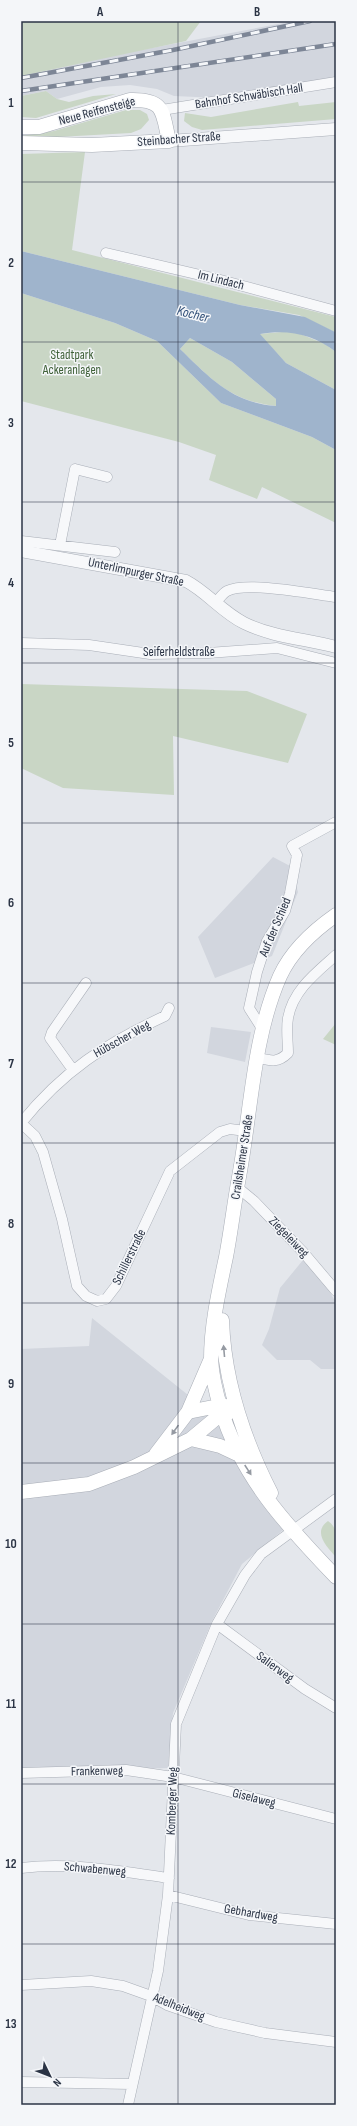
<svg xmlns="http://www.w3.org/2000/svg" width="357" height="2126" font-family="'Sofia Sans Condensed',sans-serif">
	<rect width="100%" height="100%" fill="#e4e7ec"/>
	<path fill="#d2d6de" d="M294,21H336V82L219,98L174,96L157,89L130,85L101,87L57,99L46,91L21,96V76L125,53Z
		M273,857L290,866L298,892L272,956L215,978L198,937Z
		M211,1027L251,1032L245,1062L207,1053Z
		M303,1260L321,1277L335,1301L336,1369H321L310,1360H277L262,1345L269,1329L280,1288Z
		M92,1318L223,1423L283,1530L242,1564L212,1621L173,1713L168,1768L21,1771V1349L89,1346Z"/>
	<path fill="#c9d6c5" d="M21,21H201L186,41L21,76Z
		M46,91L57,99L69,102L93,96L116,94L36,118L21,117V96Z
		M298,102L299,106L336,102V119L202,130L192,127L184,121L185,113L211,117Z
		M126,110H140L147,114L149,120L141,129L131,133L21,139V136L54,131Z
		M85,152L72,250L336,317V333L299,315L240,305L21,251V154Z
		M21,293L115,323L157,341L221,403L312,437L336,450V523L262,487L257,499L209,480L216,455L179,442L21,401Z
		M293,331L325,344L336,352V390L286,363L259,334Z
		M190,338L232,362L276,399V406C230,401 211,379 180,349Z
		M21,684L247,691L307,714L288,763L173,736L174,795L63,788L21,768Z
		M336,1023V1045L323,1039Z
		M328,1521C340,1529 336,1544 336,1557C327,1547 312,1532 328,1521Z"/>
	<path fill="#9fb4cc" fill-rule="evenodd" d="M21,251L240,305L305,317L335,332L336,352C313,334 288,329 260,334L286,363L336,390V450L312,437L221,403L157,341L115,323L21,293ZM190,338L232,362L276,399V406C232,403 209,377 180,349Z"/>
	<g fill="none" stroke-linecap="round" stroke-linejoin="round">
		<g stroke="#a9aeb7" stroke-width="11">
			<path id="minor" d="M162,110L336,82
				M106,253L213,278L336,311
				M21,541L115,552
				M60,545L75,469L107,477
				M216,602C219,599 223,593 227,591C247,581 312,594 336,597
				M21,643L89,645L150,654L208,653L277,648L336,663
				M263,1030L249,1008L257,972L267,941L285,911L290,893L297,855L292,846L336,822
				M259,1058C271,1061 278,1063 288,1053C288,1042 286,1029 288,1018C293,990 316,973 336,955
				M73,1070L50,1038L52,1032L86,983
				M21,1123L35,1136L43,1152L62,1219L77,1286L86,1296L97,1301L106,1299L116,1286L170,1171L220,1132L230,1129L246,1131
				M21,1123C63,1071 105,1044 165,1016L169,1008
				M237,1187L254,1201L303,1252L336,1291
				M217,1624L305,1689L336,1708
				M21,1773L126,1770L173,1777L336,1819
				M21,1868C70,1862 120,1871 169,1878
				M168,1895L249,1915L336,1924
				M21,1985L91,1981L123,1986L151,1996L167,2005L216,2022L265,2033L336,2042
				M21,2082L131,2084
				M128,2105L158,1971L168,1895L176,1724L217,1624L245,1575L261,1554L336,1499"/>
		</g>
		<g stroke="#a9aeb7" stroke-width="13">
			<path id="tertiary" d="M169,141L336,129
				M21,551L186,581C207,592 222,612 244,623C272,637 306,639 336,647"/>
		</g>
		<g stroke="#a9aeb7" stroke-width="15">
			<path id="secondary" d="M21,127H39L130,100C165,99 162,111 169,141L92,145L21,143
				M336,915C313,931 292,950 280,976C253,1037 251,1112 239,1177C234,1204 231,1231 226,1257C219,1290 211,1325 211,1359C212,1376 216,1393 221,1409C241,1477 288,1527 336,1577
				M222,1320C224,1381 243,1438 271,1493
				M188,1412L213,1407L227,1414
				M191,1439L215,1419L223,1405
				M156,1454L188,1412L210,1361
				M21,1492L89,1484L134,1467L191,1439L220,1446L237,1454"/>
		</g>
		<use href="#minor" stroke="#f7f8fa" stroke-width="10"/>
		<use href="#tertiary" stroke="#f7f8fa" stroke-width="12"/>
		<use href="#secondary" stroke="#fff" stroke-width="14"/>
		<g stroke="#7d8696" stroke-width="4.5">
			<path id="rail" d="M21,78L173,50L310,21
				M21,91L336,44"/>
		</g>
		<use href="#rail" stroke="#f4f6f9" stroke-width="3" stroke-dasharray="9" stroke-linecap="butt"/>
	</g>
	<defs><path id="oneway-solid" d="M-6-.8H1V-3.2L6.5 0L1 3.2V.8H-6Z"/></defs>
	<g fill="#959aa2">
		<use href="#oneway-solid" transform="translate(224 1351) rotate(-95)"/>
		<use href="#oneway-solid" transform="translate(175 1430) rotate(125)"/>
		<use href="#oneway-solid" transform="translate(248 1470) rotate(57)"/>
	</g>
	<path fill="none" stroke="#2b3445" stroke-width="1" stroke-opacity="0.55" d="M178,21V2105M21,182H336M21,342H336M21,502H336M21,663H336M21,823H336M21,983H336M21,1143H336M21,1303H336M21,1463H336M21,1624H336M21,1784H336M21,1944H336"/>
	<g text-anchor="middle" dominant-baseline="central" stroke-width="3" stroke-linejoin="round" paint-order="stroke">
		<g font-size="13" fill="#2b3445" stroke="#f4f6f9">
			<text transform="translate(249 96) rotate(-9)">Bahnhof Schwäbisch Hall</text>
			<text transform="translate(97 111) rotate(-15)">Neue Reifensteige</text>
			<text transform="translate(179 139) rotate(-4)">Steinbacher Straße</text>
			<text transform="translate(221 280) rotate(14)">Im Lindach</text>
			<text transform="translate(136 572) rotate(12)">Unterlimpurger Straße</text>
			<text x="179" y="652">Seiferheldstraße</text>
			<text transform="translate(275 927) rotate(-67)">Auf der Schied</text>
			<text transform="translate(122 1039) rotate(-29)">Hübscher Weg</text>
			<text transform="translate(242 1157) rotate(-81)">Crailsheimer Straße</text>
			<text transform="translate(289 1237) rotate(46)">Ziegeleiweg</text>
			<text transform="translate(129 1257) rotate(-64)">Schillerstraße</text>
			<text transform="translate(275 1667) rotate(36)">Salierweg</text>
			<text transform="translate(97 1771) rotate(-1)">Frankenweg</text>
			<text transform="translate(254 1798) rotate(14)">Giselaweg</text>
			<text transform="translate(172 1801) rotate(-88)">Komberger Weg</text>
			<text transform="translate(95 1869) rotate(5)">Schwabenweg</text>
			<text transform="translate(251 1913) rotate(10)">Gebhardweg</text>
			<text transform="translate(179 2007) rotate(22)">Adelheidweg</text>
		</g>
		<g font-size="13" fill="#3f6138" stroke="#f4f6f9">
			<text x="72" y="355">Stadtpark<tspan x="72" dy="15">Ackeranlagen</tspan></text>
		</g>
		<g font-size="14" font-style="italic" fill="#34527a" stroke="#f4f6f9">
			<text transform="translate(193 314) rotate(14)">Kocher</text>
		</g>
	</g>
	<rect width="357" height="2126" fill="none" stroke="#f4f6f9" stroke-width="44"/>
	<g transform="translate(50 2076) rotate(133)" stroke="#f4f6f9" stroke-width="3" paint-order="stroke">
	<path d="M0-3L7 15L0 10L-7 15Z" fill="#2b3445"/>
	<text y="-6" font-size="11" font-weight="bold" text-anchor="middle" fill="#2b3445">N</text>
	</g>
	<rect x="22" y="22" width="313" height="2082" fill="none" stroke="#2b3445" stroke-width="1.5"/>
	<g font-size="13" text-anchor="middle" font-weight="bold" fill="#2b3445">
		<text x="100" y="16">A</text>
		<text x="257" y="16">B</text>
		<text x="11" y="107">1</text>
		<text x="11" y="267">2</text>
		<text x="11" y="427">3</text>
		<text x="11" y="587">4</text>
		<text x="11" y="747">5</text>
		<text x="11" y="907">6</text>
		<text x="11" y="1068">7</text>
		<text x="11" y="1228">8</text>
		<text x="11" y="1388">9</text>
		<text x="11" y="1548">10</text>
		<text x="11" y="1708">11</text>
		<text x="11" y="1868">12</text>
		<text x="11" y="2028">13</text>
	</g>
</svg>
